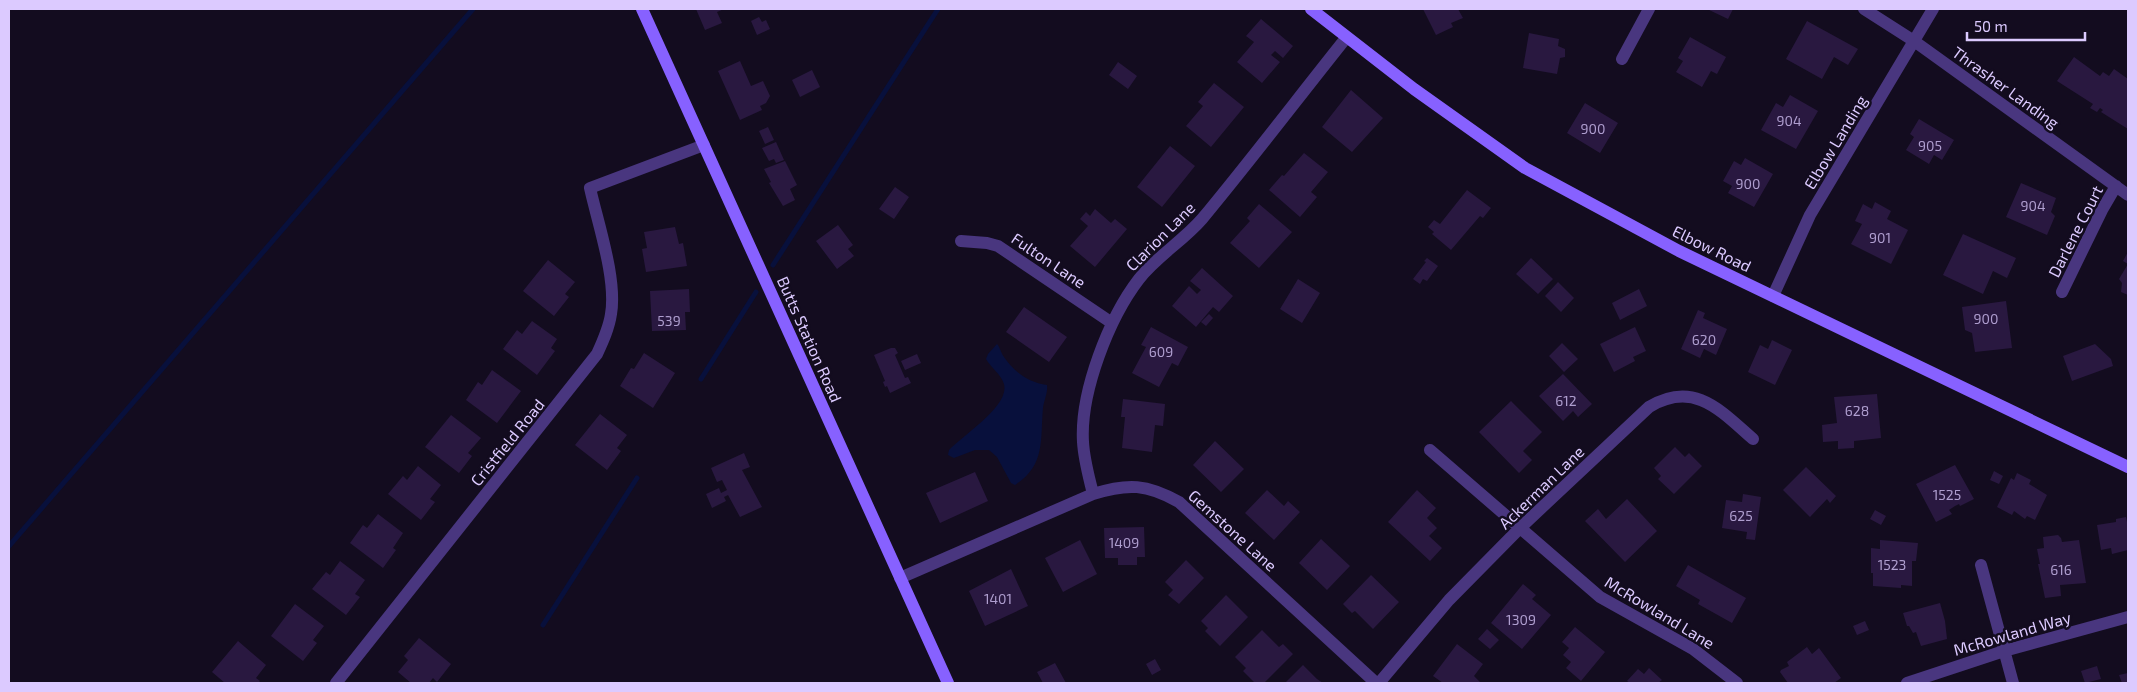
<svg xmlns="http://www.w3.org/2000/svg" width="2137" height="692" font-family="'Exo 2',sans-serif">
	<rect width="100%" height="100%" fill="#130c1f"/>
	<path fill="#08103c" d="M997,344C1000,347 1001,353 1004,357C1014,372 1029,383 1047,385C1048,393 1044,400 1043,408C1040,440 1046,465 1015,485L1011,483L997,457L989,450H975L954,458L948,455L949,450C963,435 1010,406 1004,384C1001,374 991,368 986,359L988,354Z"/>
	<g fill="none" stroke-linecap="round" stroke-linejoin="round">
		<path stroke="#08103c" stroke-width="5" d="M773,265L938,9
			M701,379L756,292
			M9,546L473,9
			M543,625L637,478"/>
	</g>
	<path fill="#291840" d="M696,9H724L717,12L722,23L705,30Z
		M1423,9H1458L1463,18L1451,23L1453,27L1436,35Z
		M1707,9H1733L1728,19Z
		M759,17L762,22L766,20L770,29L757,35L751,21Z
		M1261,19L1293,46L1283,58L1275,51L1271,55L1280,62L1262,83L1237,62L1254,42L1246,36Z
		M1807,21L1858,49L1848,65L1834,57L1822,79L1786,59Z
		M1529,33L1559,39L1558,46L1565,49V57L1560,58L1557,74L1523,68Z
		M1690,37L1726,57L1717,74L1711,71L1702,87L1676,72L1683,61L1678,58Z
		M2074,57L2100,76L2103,72L2109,76L2114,69L2128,79V129L2101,112L2103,110L2100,108L2097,112L2090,108L2093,104L2057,81Z
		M740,61L751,86L763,81L770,96L766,103L760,106L762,110L740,120L718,71Z
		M1118,62L1137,76L1128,89L1109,75Z
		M812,70L820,87L800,97L792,80Z
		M1214,83L1244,107L1211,147L1186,126L1203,106L1198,102Z
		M1351,90L1383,118L1352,152L1322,127Z
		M1790,95L1818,111L1796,149L1761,130L1776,103L1783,107Z
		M1585,103L1618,123L1600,153L1567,133Z
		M1919,119L1954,140L1942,160L1934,155L1929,164L1906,150L1914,137L1910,134Z
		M768,127L774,140L765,144L759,131Z
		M776,142L784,160L776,163L774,159L769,161L762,148Z
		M1170,146L1195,166L1162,207L1137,187Z
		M1304,153L1328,172L1311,192L1317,197L1300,217L1269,190L1282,175L1284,176Z
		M1745,158L1773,174L1754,207L1728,193L1732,186L1723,181L1734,161L1741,165Z
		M785,161L797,185L790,189L795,200L783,206L769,183L771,182L764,169Z
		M2021,183L2056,198L2051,212L2055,216L2047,235L2006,217Z
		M895,187L909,197L894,219L879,209Z
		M1467,190L1491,208L1483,218L1480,216L1451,250L1432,234L1434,232L1428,227L1434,220L1440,224Z
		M1875,202L1891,211L1887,219L1908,230L1891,264L1851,244L1862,224L1855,221L1863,204L1872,209Z
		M1259,204L1292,232L1259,268L1230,243L1250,221L1247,218Z
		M1095,209L1111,223L1115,219L1127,229L1095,267L1070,246L1088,226L1080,219L1086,212L1090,216Z
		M838,225L853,245L848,249L854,256L837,269L816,241Z
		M675,227L679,244L683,243L687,266L646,272L642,249L647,248L644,232Z
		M1963,234L2016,258L2007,278L1993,271L1983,294L1943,275Z
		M2128,252V295L2121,292L2122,283L2119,279L2128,264L2123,261Z
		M1427,258L1438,266L1427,281L1423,279L1420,284L1413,279L1426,262L1424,261Z
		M1531,258L1553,279L1538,294L1516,274Z
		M548,260L575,282L565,294L569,297L554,316L523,291Z
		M1202,268L1233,296L1219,312L1213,307L1196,327L1172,306L1189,286L1197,294L1201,290L1190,281Z
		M1298,279L1320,293L1302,323L1280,309Z
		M1558,282L1574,298L1561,312L1545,296Z
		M689,289L690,312H685L686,330L652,331L650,291Z
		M1639,289L1647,306L1620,320L1612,303Z
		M2006,301L2012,348L1975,352L1972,333L1965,330L1962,307Z
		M1024,307L1067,337L1049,362L1006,332Z
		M1698,310L1705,313L1703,318L1727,329L1716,355L1704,349L1700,358L1681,349Z
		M1209,314L1213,318L1206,326L1201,322Z
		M532,321L557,339L551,348L555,351L537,375L503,349L517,330L522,334Z
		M1151,327L1188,347L1178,366L1172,363L1159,387L1132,373L1146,347L1141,345Z
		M1635,327L1646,351L1633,357L1635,361L1614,372L1600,344Z
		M1772,340L1792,350L1775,385L1748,372L1760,345L1768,349Z
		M1562,343L1578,359L1564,372L1549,356Z
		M2095,344L2111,359L2113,366L2072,381L2063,356Z
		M891,348H895L898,353L895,355L905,378L908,377L911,383L890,393L887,386L885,387L883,382L885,381L874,355Z
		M644,353L675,373L653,408L620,386L631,368L634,369Z
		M917,354L921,363L905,370L901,361Z
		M492,370L521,391L497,423L466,400L478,382L482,385Z
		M1563,374L1592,404L1578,417L1573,411L1563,421L1539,396Z
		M1877,394L1881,438L1854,441V448L1838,449V441L1823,442L1822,425L1837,423L1834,397Z
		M1123,399L1165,404L1163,426L1155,425L1152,452L1122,448L1125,417H1121Z
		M1511,401L1542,432L1523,451L1532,460L1519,473L1479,432Z
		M600,414L627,435L617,448L621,451L607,470L575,445Z
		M451,415L481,438L468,453L472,456L459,473L425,447Z
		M1215,441L1244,469L1221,492L1193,465Z
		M1675,447L1685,457L1689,453L1702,466L1674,494L1658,479L1661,476L1654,468Z
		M744,453L750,467L742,470L762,507L740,517L728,495L724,497L726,501L712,508L706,494L719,488L721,493L727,490L722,480L717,482L711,468Z
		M1955,465L1974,499L1960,506L1959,504L1955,506L1949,510L1952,514L1936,522L1916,484Z
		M418,466L441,485L430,499L435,502L421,520L388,494L403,476L407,480Z
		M1806,467L1836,496L1830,503L1827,499L1810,517L1783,490Z
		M1994,471L2003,476L1999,484L1990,480Z
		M975,472L988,501L940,523L926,493Z
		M2017,473L2031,480L2029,484L2047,495L2035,520L2027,516L2025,519L2014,511L2012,515L1997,507L2011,478L2014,480Z
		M1267,490L1284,506L1288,501L1300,512L1274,540L1245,513Z
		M1417,490L1436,508L1427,518L1437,528L1429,536L1442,548L1430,561L1388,522Z
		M1743,494L1761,497L1755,540L1746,539L1747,532L1722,528L1726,500L1742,502Z
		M1627,499L1657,531L1625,562L1585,521L1598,509L1606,519Z
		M1875,510L1886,516L1881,525L1870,519Z
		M378,514L403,533L393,548L396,550L383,568L350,543L363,525L367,528Z
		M2126,517L2127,522L2128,521V550L2112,554L2111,548L2101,550L2097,525L2116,522V519Z
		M1144,527L1145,557H1137V565H1118V558H1105L1104,528Z
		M2058,535L2061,538L2062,542L2079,540L2086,583L2060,585L2061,596L2045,598L2038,564H2040L2037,549L2044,548L2043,537Z
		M1321,539L1350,566L1327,590L1299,563Z
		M1080,540L1097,574L1063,592L1045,558Z
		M1880,540L1918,543L1916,561H1912V586L1901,585V588L1873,586V573H1871V548L1880,549Z
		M1186,560L1204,578L1179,604L1168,595L1173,590L1165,582Z
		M340,561L365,580L355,594L360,597L346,615L312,589L326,572L330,575Z
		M1688,565L1746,598L1732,623L1698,604L1700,600L1676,586Z
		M1011,569L1028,606L985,626L969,591Z
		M1371,575L1399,602L1373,629L1355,611L1352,613L1343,604Z
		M1523,584L1536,595L1532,599L1551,615L1522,649L1491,623Z
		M1226,595L1248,617L1220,646L1205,631L1208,628L1201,621Z
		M1940,603L1945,621L1947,639L1921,646L1916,632L1913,633L1909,626H1907L1903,613Z
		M295,604L324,626L313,640L317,643L303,661L271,636Z
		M1865,621L1869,630L1857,635L1853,626Z
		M1575,627L1605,652L1581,681L1566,668L1571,662L1563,655L1569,648L1562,642Z
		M1487,629L1499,640L1490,649L1478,639Z
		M1262,630L1279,647L1283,644L1293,654L1264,683H1255L1243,671L1246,668L1235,657Z
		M419,638L451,664L437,682L433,678L429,683H411L398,672L408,660L404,656Z
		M238,641L266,665L256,678L260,681L258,683H225L212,672Z
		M1457,644L1483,664L1474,676L1481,683H1443L1433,676Z
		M1807,647L1812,654L1819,648L1841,678L1834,683H1788L1780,672L1781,670L1789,666L1787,662Z
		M1155,659L1161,670L1152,675L1146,664Z
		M1055,663L1066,683H1043L1037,672Z
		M1303,665L1317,679L1323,683H1285Z
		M2097,666L2101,679L2085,683L2081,671Z
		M1649,668L1662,680L1658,683H1630L1627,681L1638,669L1644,674Z
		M2128,673V683H2122L2119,675Z"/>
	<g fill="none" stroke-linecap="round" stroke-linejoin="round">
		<path stroke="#49367f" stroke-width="12" d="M1864,9L1914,41L2128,195
			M1622,59L1649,9
			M961,241L987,243L998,246L1112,323
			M2062,292L2102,210L2116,186
			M1773,296L1810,215L1933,9
			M1430,450L1600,597L1693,649L1737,683
			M1093,494C1089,477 1084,460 1083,442C1080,392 1109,318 1139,279C1157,256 1183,241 1202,219C1251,160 1298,98 1346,38
			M1981,565L2013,683
			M900,578L1093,494C1128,483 1147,484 1179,502L1376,683
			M336,683L597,354C603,341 609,328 611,314C617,279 598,224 590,188L704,145
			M1379,683L1449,600L1520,528L1649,407C1694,380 1720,410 1753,439
			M1907,683L2004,651L2128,617"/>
		<path stroke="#8761ff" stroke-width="12" d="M642,9L948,683
			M1311,9L1414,89L1525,168L1679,251L2128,467"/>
	</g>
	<g text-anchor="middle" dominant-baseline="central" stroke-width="5" stroke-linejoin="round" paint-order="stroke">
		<g font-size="14" fill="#af9ecf">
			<text x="1789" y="120">904</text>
			<text x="1593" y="128">900</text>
			<text x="1930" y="145">905</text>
			<text x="1748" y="183">900</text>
			<text x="2033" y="205">904</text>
			<text x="1880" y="237">901</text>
			<text x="1986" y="318">900</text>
			<text x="669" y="320">539</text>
			<text x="1704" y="339">620</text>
			<text x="1161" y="351">609</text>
			<text x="1566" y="400">612</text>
			<text x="1857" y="410">628</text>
			<text x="1947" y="494">1525</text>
			<text x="1741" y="515">625</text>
			<text x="1124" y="542">1409</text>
			<text x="1892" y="564">1523</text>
			<text x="2061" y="569">616</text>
			<text x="998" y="598">1401</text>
			<text x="1521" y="619">1309</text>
		</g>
		<g font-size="16" fill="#dccaff" stroke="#130c1f">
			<text transform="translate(2006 87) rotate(36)">Thrasher Landing</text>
			<text transform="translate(1835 142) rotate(-59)">Elbow Landing</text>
			<text transform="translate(2075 231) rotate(-63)">Darlene Court</text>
			<text transform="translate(1160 236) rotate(-45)">Clarion Lane</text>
			<text transform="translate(1712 248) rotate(26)">Elbow Road</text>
			<text transform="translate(1049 260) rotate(34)">Fulton Lane</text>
			<text transform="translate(810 339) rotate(66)">Butts Station Road</text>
			<text transform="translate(507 442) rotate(-51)">Cristfield Road</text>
			<text transform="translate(1541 487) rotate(-44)">Ackerman Lane</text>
			<text transform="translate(1233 530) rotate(42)">Gemstone Lane</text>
			<text transform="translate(1660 612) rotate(31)">McRowland Lane</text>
			<text transform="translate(2012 633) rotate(-16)">McRowland Way</text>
		</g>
	</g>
	<rect width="2137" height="692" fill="none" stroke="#dccaff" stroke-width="20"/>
	<path d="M1967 32v8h118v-8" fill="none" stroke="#dccaff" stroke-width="2.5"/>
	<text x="1974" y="32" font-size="15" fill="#dccaff" stroke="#130c1f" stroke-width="4" paint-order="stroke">50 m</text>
</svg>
